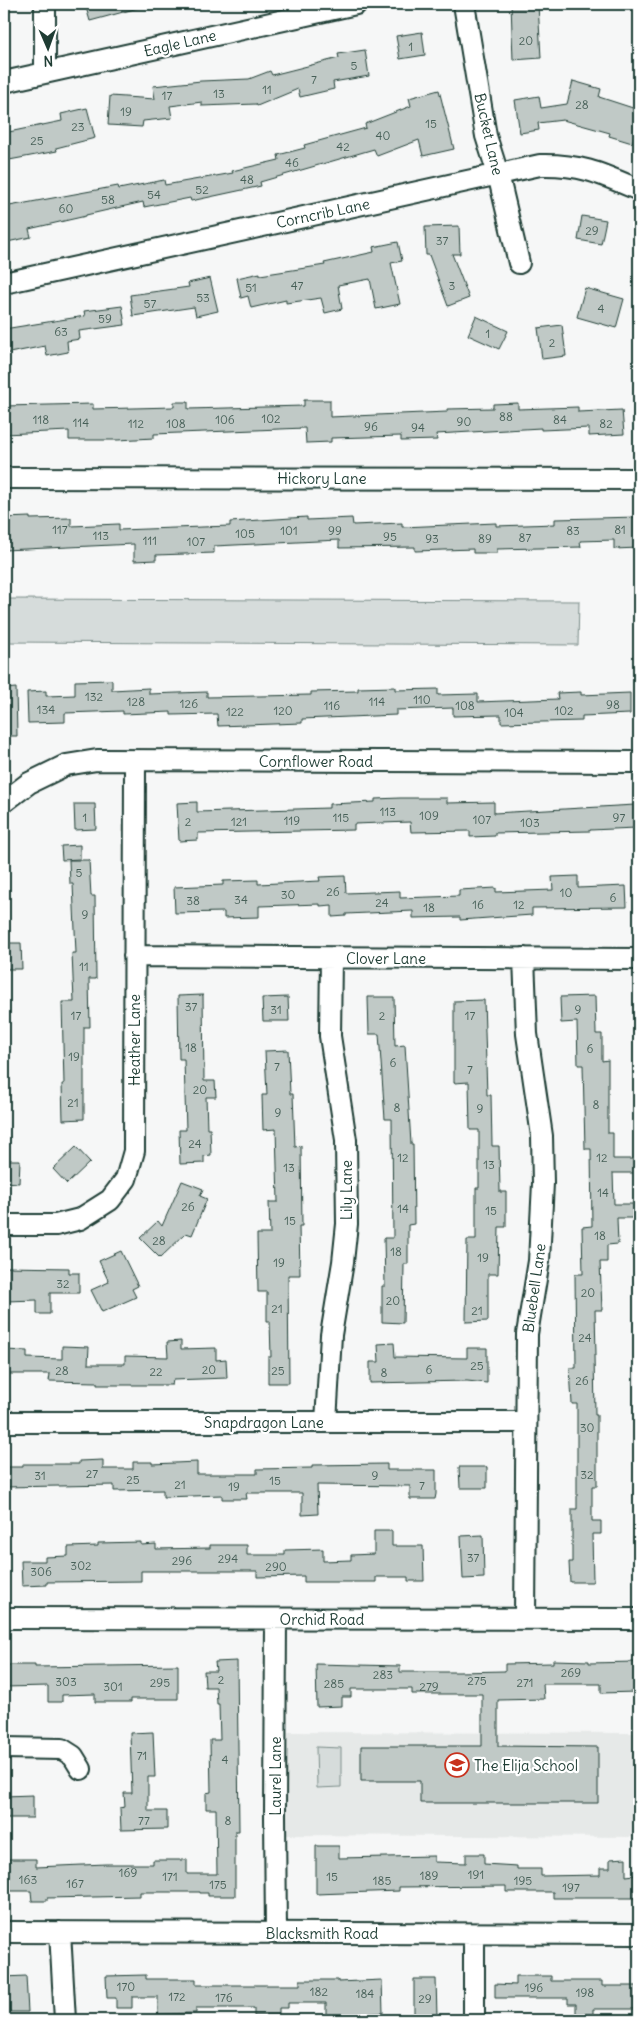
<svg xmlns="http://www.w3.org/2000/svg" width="643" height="2024" font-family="Delius,sans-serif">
	<rect width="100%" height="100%" fill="#f6f7f7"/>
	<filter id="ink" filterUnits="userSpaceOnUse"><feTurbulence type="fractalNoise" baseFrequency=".02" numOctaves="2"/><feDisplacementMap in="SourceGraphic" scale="10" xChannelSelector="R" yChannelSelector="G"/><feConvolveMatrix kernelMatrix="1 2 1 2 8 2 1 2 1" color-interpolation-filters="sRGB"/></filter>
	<g filter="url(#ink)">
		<path fill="#e6e9e8" d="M275,1732L639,1733V1837L274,1835Z"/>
		<path fill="#d6dcdb" stroke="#7a8c88" d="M4,599L579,601L578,645L4,642Z
			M316,1747L341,1748V1787L317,1788Z"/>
		<path fill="#c0c9c6" stroke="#1f3d34" d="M85,4H138V8L90,21Z
			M511,4H538L541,58L513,60Z
			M422,32L425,55L400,59L396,36Z
			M365,50L369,76L333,82L334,89L300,97L298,89L257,106L256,104L202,106V102L170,106L172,118L143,121L142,127L108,125L110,96L155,99L153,86L201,81L249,79L270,71L272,75L339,58L338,54Z
			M573,81L601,89L599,97L639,110V122L632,143L609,136L610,133L563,120L538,123L539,130L520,133L515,100L539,96L541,108L567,104Z
			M439,90L454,149L423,156L419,140L377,156L374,149L260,182L261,186L191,201L190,198L144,207L143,202L86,215V216L29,229L31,237L7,242L4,225V207L118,186L119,189L164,180L165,185L233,173L232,171L279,160L278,155L305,148L304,145L366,128L365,124L411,106L409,98Z
			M87,108L95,138L56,148L57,151L4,161V133L62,121L61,114Z
			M582,216L606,220L601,244L578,240Z
			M459,226L460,254H452L469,298L448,306L429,255H426L425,227Z
			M398,242L402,261L391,263L400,304L376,309L370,279L338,285L342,309L325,313L321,298L286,303V300L251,308L248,296L241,298L237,278L260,273V275L325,265L324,263L374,252L373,247Z
			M210,278L218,311L196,316L194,307L133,316L130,295L189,287L188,283Z
			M585,288L624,299L616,328L577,317Z
			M122,306L125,325L79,331L80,339L67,341L68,352L47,356L45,346L4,354V329L85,316L84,311Z
			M476,316L508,331L499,349L468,335Z
			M562,325L566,356L542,359L538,328Z
			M304,400H330V417L447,412V409L493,408V404L518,403V409L578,407V412L622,410L624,434L589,436V428L541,430V428L436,434L437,440L401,441V436L331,438V442L306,443L305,428L154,434V438L118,440H69V431L4,434V406L93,404V409L174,407V402H188V409L304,406Z
			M30,517V519L71,518V526L119,524V530L230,526V522L307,517V520L352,518L353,525L402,523V527L496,523V526L555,524V519L638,517L639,548L614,549V540L580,541L581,547L497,549V553H473V549L415,551V547L339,548V540L214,546V553L156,555V560L134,561V544L4,550V518Z
			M112,680V690L149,688V694L207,692V697L311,695V692L358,691V688L395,687V690L438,689V695L478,694V702L558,699L557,693L581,692V695L630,693V714L582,716V721L501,723V715L453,716V708L396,710V715L302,719V723L218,726L217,714L171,715V712L123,714V711L65,713V722L28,723L27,692L46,691V696L75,695V681Z
			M16,688L17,736H4V689Z
			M400,798H447V803L494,802V813L635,805L636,828L590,830V831L495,833V836L470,837V831L411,832L410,822L354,824V830L198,833V840L179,841L177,803L197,802V812L329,808V804L375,802V799Z
			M74,804H95L96,829L75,830Z
			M80,845V859L62,860L61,846Z
			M69,860H89L91,896H95L96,979H89L90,1027H84V1119L63,1120L62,1084H64L62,1002H74L72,953H76L73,884H70Z
			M345,876L346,893L400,891V898L459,896V890L496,888V892L553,890L552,877L578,876V888L626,886L627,907L532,908V915L460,920V917L413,918V911L346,914V916L332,917V905L320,906V904L259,906V917L224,918V912L175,913L174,887L223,885V881L258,880V884L320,881L319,877Z
			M4,943H21L22,969H4Z
			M203,995L204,1081H215L216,1097H206L207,1129H210L211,1155L204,1156V1163L180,1164L179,1130H186L184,1059H179L178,996Z
			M595,996L596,1034H602V1061L608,1060V1133H613V1159H639V1173H613L614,1204H639V1218H617L618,1244L607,1245V1262H600L602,1310H595L596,1355H594L595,1415H597V1486H592V1521H601V1534H592L593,1582H570L569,1562H572V1509H577V1404H572L570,1368H576L575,1274H583L582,1227L592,1226L591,1149H585L583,1065H578L577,1022L561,1023L560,997Z
			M288,997L289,1021H263L262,998Z
			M368,997H394L395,1046L405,1045L411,1144H413L414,1224L408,1225V1264H404L403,1323L382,1322V1286H385L384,1238H393L392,1119H385L379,1034H369Z
			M484,1000L487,1095H491L492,1146H499L500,1192H506V1227H499L498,1274H488V1321L466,1322L467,1240H476V1188H479V1130H470L469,1082L454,1083V1001Z
			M288,1050L290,1094H293L295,1147L301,1146L302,1226H299L300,1275H288L289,1383H268V1357H271L270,1321H267V1292H258L257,1234H270L269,1202H278L276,1129L263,1130L262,1095H267L265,1051Z
			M76,1147L90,1162L67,1184L53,1169Z
			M4,1160H20L19,1183L4,1182Z
			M182,1181L203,1189L200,1196L207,1199L192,1235L186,1233L160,1258L140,1238L158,1221L162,1226Z
			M121,1251L138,1286L132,1289L136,1297L102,1312L91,1290L109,1282L99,1261Z
			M6,1267L69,1268V1273H79V1293H50V1314H37V1300L6,1301Z
			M181,1341V1349L216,1348V1360L226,1359L227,1378L173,1380L172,1385H97V1382L49,1381L50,1374H4V1350L27,1351V1358L62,1359V1346L89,1347L88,1364H125V1356L168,1357L167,1342Z
			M394,1343L395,1357L467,1358V1348H487V1383L467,1381L370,1383V1362H379L378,1344Z
			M103,1460V1469H133V1462H152V1464L197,1462V1474H257V1469L312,1468V1465L387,1464V1470H436V1494L435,1499H410V1486L317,1485L318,1514L302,1515V1493H246L247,1499H222V1495L163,1497V1490L114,1491V1485L4,1487V1467H23V1464H79V1461Z
			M459,1467H487V1488H460Z
			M374,1531H392V1546H423L424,1581H408V1577H376V1582H304V1576L257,1577V1571H141V1581L47,1582V1585L22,1586L21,1561H45V1557L68,1556V1547L98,1546V1543L141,1542V1545L156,1544V1549L210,1548V1545H247V1555H285V1550L323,1549V1561L351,1560V1555L374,1554Z
			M483,1535L484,1578L463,1579L461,1536Z
			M553,1660L589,1661V1663L635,1662L636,1692L601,1693V1684H543L544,1699L498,1700V1746L598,1747V1803H420V1781H361V1746H482V1694H412V1689H351V1697H342V1706L317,1707L316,1664L400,1666V1672H459L505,1671V1664L553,1663Z
			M237,1661L239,1831H235V1896H208V1893H200V1892H140V1896L47,1898V1901H32L31,1891H9L8,1859H36V1867L106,1864H153V1860H187V1874H217L216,1809H206V1793L211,1792L210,1740H220L219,1704H217L216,1687H205L204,1671H216L215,1662Z
			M4,1665H35V1667L178,1665V1699H131V1702H95V1694L62,1695V1702H48V1686L4,1687Z
			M153,1732L155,1777H148V1811H167V1829L121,1830L120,1808L125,1807L124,1793H132L130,1733Z
			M33,1795V1818H4V1796Z
			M316,1846H339V1858L434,1856V1862L466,1863V1854H484V1864L517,1866V1869H541V1876L600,1875V1868H610V1859L626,1858V1876L635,1875L636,1898H553V1892H506V1886L399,1887V1891L316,1894Z
			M146,1975V1979H196V1985H300V1980H338V1982L382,1980L383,2013L326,2015V2003H288V2008H279V2016H254V2008H196V2013L158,2014V1997H132V2008H116V1998H107L106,1976Z
			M26,1976L28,2012H4V1977Z
			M516,1976H551V1981H602V1986H639V2009H593V2014H576V2004H568V1998H495V1984L516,1985Z
			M414,1979H436L437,2017H432V2020H419V2017H414Z"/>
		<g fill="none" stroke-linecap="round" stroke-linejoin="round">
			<g stroke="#1f3d34" stroke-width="24">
				<path id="minor" d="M464,4L486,136L498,174L519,263
					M45,73V4
					M4,82L356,4
					M4,283L540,165C582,164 602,174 639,190
					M4,478L639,479
					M4,802L29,783L66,765L97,760L639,762
					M134,956L639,959
					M524,958L527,1034L542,1136L543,1183L539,1261L527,1334L525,1619
					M4,1225H56L80,1219L110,1200L126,1179L134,1151L135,761
					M4,1422H525
					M326,1422L331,1335L343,1262L347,1224L346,1140L330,1036L331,958
					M4,1618L639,1619
					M276,1619L275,1815L276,1933
					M4,1748L62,1749L73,1756L81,1769
					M4,1932L639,1934
					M60,1932L65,2020
					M474,2020V1934"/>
			</g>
			<use href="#minor" stroke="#fff" stroke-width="20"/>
		</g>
	</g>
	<defs>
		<g id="school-ring" transform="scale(1.25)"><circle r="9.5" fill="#fff" stroke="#c8321e" stroke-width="1.5"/><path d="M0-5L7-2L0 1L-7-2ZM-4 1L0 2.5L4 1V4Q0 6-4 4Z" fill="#c8321e"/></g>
	</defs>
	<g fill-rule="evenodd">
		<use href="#school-ring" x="457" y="1765"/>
	</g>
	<g text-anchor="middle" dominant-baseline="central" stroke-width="4.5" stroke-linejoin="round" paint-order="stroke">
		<g font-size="12" fill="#476058">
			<text x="526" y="40">20</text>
			<text x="411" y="46">1</text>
			<text x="354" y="65">5</text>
			<text x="314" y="79">7</text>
			<text x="267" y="89">11</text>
			<text x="219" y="93">13</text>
			<text x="167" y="95">17</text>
			<text x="582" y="104">28</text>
			<text x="126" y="111">19</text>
			<text x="431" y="123">15</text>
			<text x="78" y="126">23</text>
			<text x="383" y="135">40</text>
			<text x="37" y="140">25</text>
			<text x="343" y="146">42</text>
			<text x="292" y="162">46</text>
			<text x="247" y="179">48</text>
			<text x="202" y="189">52</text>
			<text x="154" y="194">54</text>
			<text x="108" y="199">58</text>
			<text x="66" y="208">60</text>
			<text x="592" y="230">29</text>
			<text x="442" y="240">37</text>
			<text x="297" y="285">47</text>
			<text x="452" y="285">3</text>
			<text x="251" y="287">51</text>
			<text x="203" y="297">53</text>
			<text x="150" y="303">57</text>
			<text x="601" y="308">4</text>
			<text x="105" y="318">59</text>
			<text x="61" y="331">63</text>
			<text x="488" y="333">1</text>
			<text x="552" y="342">2</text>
			<text x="506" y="416">88</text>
			<text x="271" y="418">102</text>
			<text x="41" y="419">118</text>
			<text x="225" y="419">106</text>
			<text x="560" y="419">84</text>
			<text x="464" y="421">90</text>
			<text x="81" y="422">114</text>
			<text x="136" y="423">112</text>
			<text x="176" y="423">108</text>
			<text x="606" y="423">82</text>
			<text x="371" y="426">96</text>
			<text x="418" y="427">94</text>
			<text x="60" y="529">117</text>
			<text x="620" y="529">81</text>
			<text x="289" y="530">101</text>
			<text x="335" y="530">99</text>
			<text x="573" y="530">83</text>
			<text x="245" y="533">105</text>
			<text x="101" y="535">113</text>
			<text x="390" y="536">95</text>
			<text x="525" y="537">87</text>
			<text x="432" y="538">93</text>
			<text x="485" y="538">89</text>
			<text x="150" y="540">111</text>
			<text x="196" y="541">107</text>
			<text x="94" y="696">132</text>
			<text x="422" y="699">110</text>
			<text x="136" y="701">128</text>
			<text x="377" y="701">114</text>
			<text x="189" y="703">126</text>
			<text x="613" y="704">98</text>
			<text x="332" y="705">116</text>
			<text x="465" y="705">108</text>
			<text x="46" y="709">134</text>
			<text x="283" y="710">120</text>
			<text x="564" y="710">102</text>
			<text x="235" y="711">122</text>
			<text x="514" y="712">104</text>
			<text x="388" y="811">113</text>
			<text x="429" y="815">109</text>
			<text x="85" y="817">1</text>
			<text x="341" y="817">115</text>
			<text x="619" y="817">97</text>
			<text x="482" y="819">107</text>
			<text x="292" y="820">119</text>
			<text x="188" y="821">2</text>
			<text x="239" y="821">121</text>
			<text x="530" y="822">103</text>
			<text x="79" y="872">5</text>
			<text x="333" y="891">26</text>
			<text x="566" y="892">10</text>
			<text x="288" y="894">30</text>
			<text x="613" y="897">6</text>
			<text x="241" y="899">34</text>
			<text x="193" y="900">38</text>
			<text x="382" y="902">24</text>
			<text x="478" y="904">16</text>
			<text x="519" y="904">12</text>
			<text x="429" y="907">18</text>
			<text x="85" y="914">9</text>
			<text x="84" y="966">11</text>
			<text x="191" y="1006">37</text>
			<text x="276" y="1009">31</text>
			<text x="578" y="1009">9</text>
			<text x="76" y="1015">17</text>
			<text x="382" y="1015">2</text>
			<text x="470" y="1015">17</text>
			<text x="191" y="1047">18</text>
			<text x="590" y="1048">6</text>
			<text x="74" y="1056">19</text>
			<text x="393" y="1062">6</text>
			<text x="277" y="1066">7</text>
			<text x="470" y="1069">7</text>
			<text x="200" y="1089">20</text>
			<text x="73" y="1102">21</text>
			<text x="596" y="1104">8</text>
			<text x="397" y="1107">8</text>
			<text x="480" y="1108">9</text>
			<text x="278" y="1112">9</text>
			<text x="195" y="1143">24</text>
			<text x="403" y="1157">12</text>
			<text x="602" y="1157">12</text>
			<text x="489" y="1164">13</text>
			<text x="289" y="1167">13</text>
			<text x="603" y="1192">14</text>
			<text x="188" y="1206">26</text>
			<text x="403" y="1208">14</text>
			<text x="491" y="1210">15</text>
			<text x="290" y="1220">15</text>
			<text x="600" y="1235">18</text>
			<text x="159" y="1240">28</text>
			<text x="396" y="1251">18</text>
			<text x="483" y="1257">19</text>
			<text x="279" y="1262">19</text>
			<text x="63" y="1283">32</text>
			<text x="588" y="1292">20</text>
			<text x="393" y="1300">20</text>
			<text x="277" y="1308">21</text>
			<text x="477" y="1310">21</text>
			<text x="585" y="1337">24</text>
			<text x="477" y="1365">25</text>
			<text x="209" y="1369">20</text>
			<text x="429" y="1369">6</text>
			<text x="62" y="1370">28</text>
			<text x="278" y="1370">25</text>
			<text x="156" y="1371">22</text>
			<text x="384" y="1372">8</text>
			<text x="582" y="1380">26</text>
			<text x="587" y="1427">30</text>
			<text x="92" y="1473">27</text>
			<text x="587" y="1474">32</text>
			<text x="40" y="1475">31</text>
			<text x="375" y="1475">9</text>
			<text x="133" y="1479">25</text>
			<text x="275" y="1480">15</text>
			<text x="180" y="1484">21</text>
			<text x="422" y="1485">7</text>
			<text x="234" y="1486">19</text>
			<text x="473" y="1557">37</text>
			<text x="228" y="1558">294</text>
			<text x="182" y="1560">296</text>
			<text x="81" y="1565">302</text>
			<text x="276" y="1566">290</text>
			<text x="41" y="1571">306</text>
			<text x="571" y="1672">269</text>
			<text x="383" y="1674">283</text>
			<text x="221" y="1679">2</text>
			<text x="477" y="1680">275</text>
			<text x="66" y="1681">303</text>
			<text x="160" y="1682">295</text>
			<text x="525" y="1682">271</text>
			<text x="334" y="1683">285</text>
			<text x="113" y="1686">301</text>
			<text x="429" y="1686">279</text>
			<text x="142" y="1755">71</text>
			<text x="225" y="1759">4</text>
			<text x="144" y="1820">77</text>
			<text x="228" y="1820">8</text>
			<text x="128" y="1872">169</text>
			<text x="476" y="1874">191</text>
			<text x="429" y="1875">189</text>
			<text x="170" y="1876">171</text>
			<text x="332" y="1876">15</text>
			<text x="28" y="1879">163</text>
			<text x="382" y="1880">185</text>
			<text x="523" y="1880">195</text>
			<text x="75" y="1883">167</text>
			<text x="218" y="1884">175</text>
			<text x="571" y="1887">197</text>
			<text x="126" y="1986">170</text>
			<text x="534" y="1987">196</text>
			<text x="319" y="1991">182</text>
			<text x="585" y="1992">198</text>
			<text x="365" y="1993">184</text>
			<text x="177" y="1996">172</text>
			<text x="224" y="1997">176</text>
			<text x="425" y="1998">29</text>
		</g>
		<g font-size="15" fill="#1f3d34" stroke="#fff">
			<text transform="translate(180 43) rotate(-13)">Eagle Lane</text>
			<text transform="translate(489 134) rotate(77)">Bucket Lane</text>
			<text transform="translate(323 213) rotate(-12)">Corncrib Lane</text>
			<text x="322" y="478">Hickory Lane</text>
			<text x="316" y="761">Cornflower Road</text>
			<text x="386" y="958">Clover Lane</text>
			<text transform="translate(134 1040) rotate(-90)">Heather Lane</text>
			<text transform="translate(346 1190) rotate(-90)">Lily Lane</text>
			<text transform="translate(534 1288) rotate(-82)">Bluebell Lane</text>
			<text x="264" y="1422">Snapdragon Lane</text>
			<text x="322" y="1619">Orchid Road</text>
			<text transform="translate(275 1776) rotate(-90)">Laurel Lane</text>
			<text x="322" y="1933">Blacksmith Road</text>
		</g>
		<g font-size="15" fill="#1f3d34" stroke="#fff" text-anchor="start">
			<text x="474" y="1765">The Elija School</text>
		</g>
	</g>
	<rect width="643" height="2024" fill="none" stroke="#fff" stroke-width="20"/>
	<rect x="10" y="10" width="623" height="2004" fill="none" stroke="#1f3d34" stroke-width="2" filter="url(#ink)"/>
	<g transform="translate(48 48) rotate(178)" stroke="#ffffff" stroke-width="4" paint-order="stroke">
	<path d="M0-4L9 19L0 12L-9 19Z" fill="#1f3d34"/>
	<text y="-8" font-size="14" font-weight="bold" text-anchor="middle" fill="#1f3d34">N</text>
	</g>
</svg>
